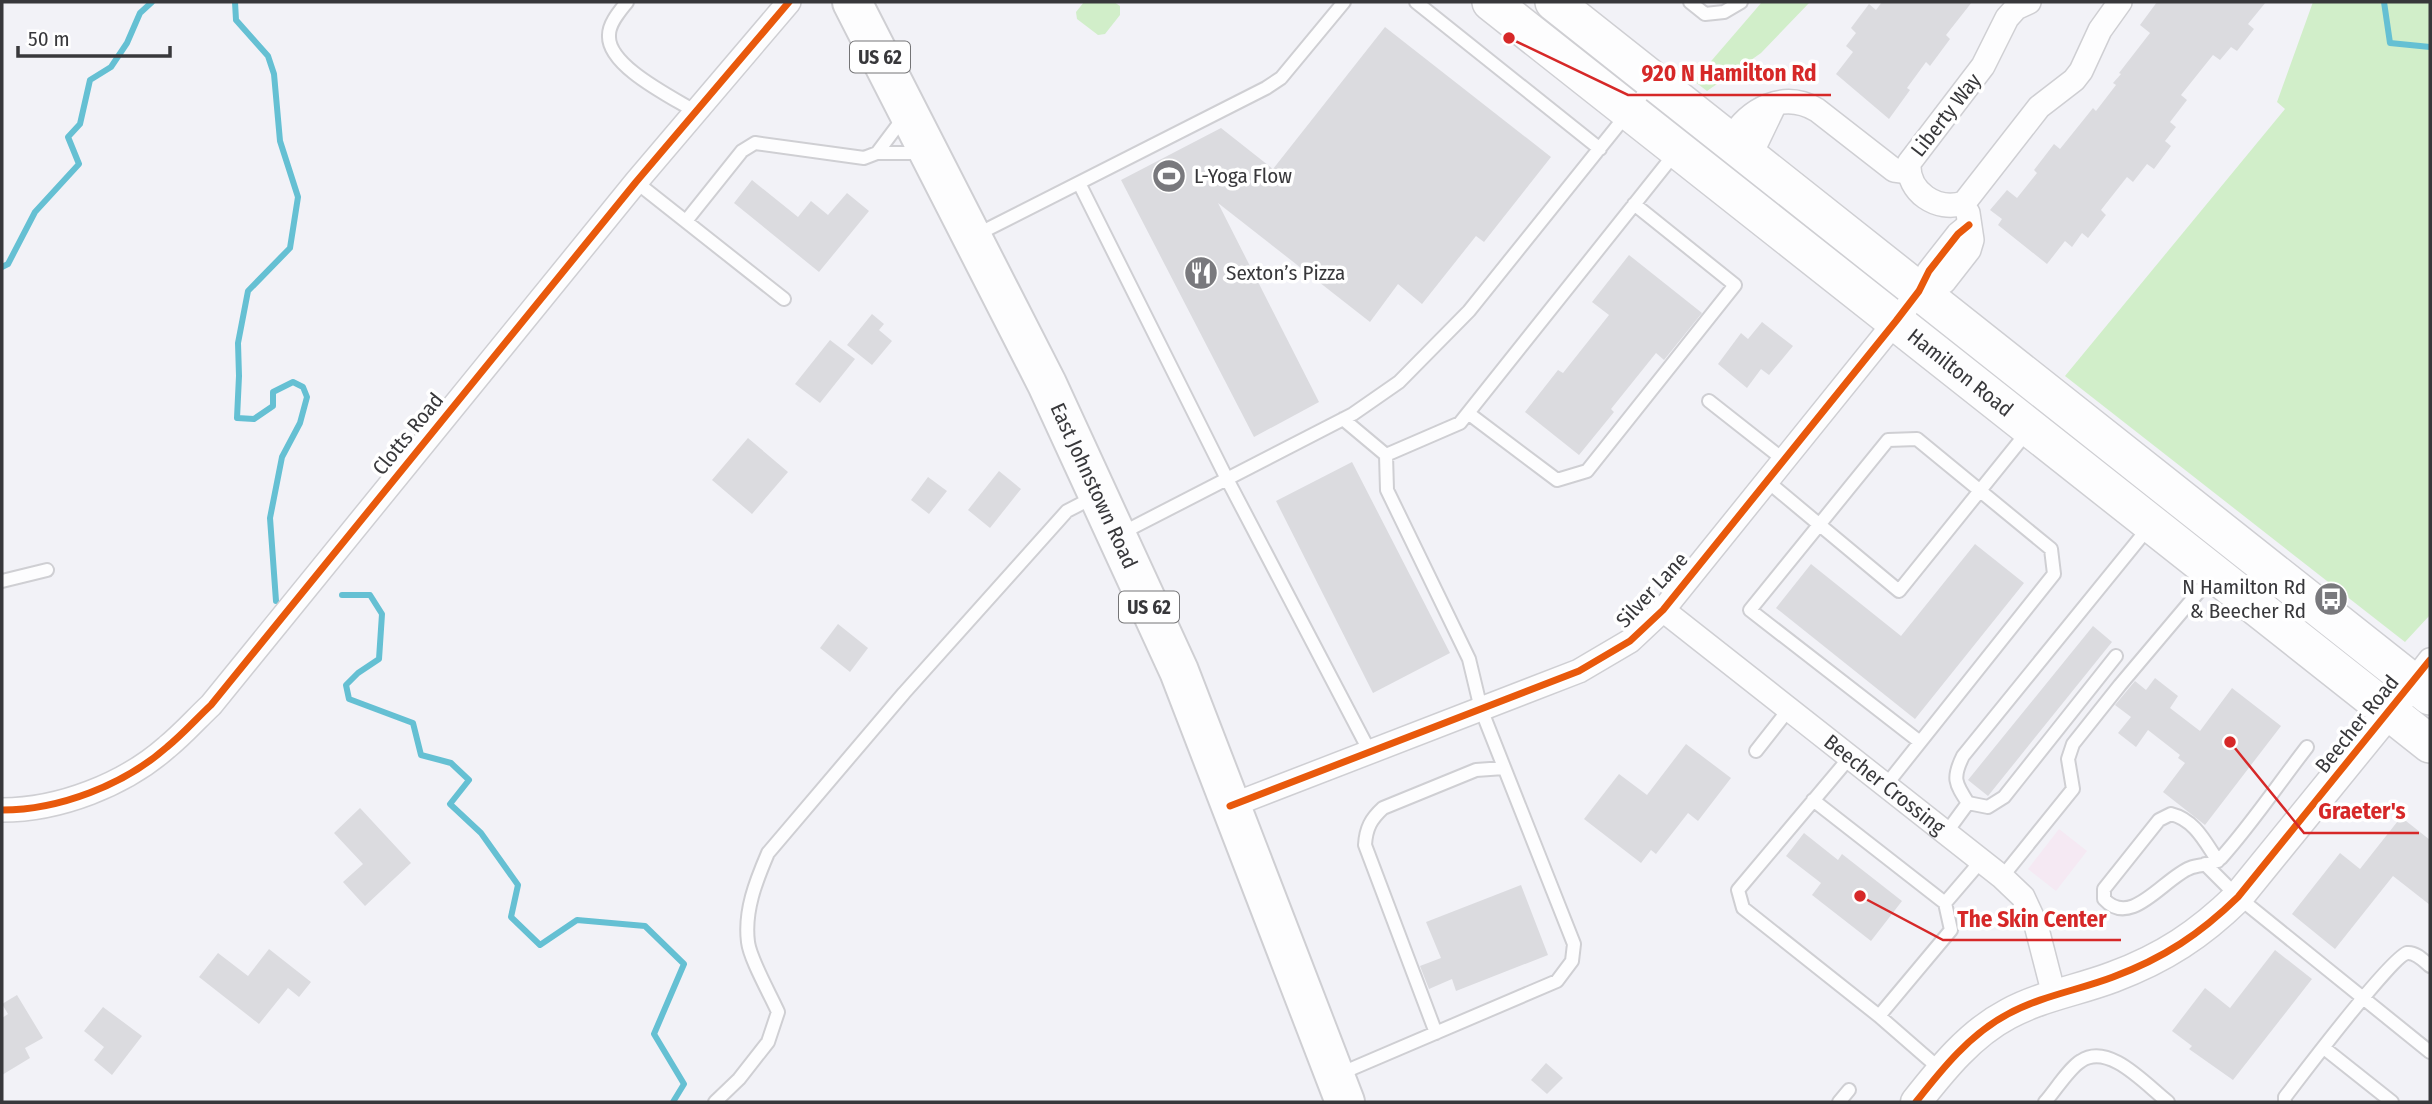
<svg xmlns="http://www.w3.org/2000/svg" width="2432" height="1104" font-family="'Fira Sans Condensed',sans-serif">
	<rect width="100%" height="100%" fill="#f2f2f7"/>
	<path fill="#f5e9f3" d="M2059,829L2087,851L2056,891L2028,869Z"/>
	<path fill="#d1eec9" d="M1084,2H1114L1120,6V15L1105,34L1098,35L1077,19L1076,12Z
		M1762,2H1810L1761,53L1707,91L1694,81Z
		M2313,2H2430V615L2405,642L2065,376L2285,109L2277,102Z"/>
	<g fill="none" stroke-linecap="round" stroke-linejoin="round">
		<path stroke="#65c0d3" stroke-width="6" d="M235,2L236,20L268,56L274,74L280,141L298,197L290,248L248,291L238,343L239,376L237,418L254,419L273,406V392L293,382L303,387L307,397L300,423L282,457L270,518L276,601
			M2384,2L2390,43L2430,47
			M2,267L8,264L35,212L79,164L68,137L80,124L90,80L111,67L127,43L140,13L152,2
			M342,595H370L382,614L379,659L358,673L346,685L349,699L413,723L421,755L451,763L469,780L450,804L481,833L518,885L511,917L540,945L577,920L645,926L684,964L654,1034L684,1084L673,1102"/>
	</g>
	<path fill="#dbdbdf" d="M1882,2H1972L1946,35L1950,39L1930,66L1926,62L1907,88L1910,90L1889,119L1836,74L1853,52L1846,46L1856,33L1851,28L1869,4L1876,10Z
		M2157,2H2266L2248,24L2254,29L2237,51L2231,47L2220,60L2213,55L2181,95L2187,100L2170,122L2176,127L2165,141L2171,146L2154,169L2147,164L2133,182L2127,177L2101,210L2106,215L2088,238L2082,233L2072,247L2065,241L2047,264L1998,225L2002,219L1990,210L2007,190L2017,198L2037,173L2034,170L2054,144L2060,149L2093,108L2096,111L2116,85L2113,83L2121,74L2119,73L2150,33L2140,25Z
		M1385,27L1551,157L1484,242L1476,236L1422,304L1398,284L1370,322L1218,203L1319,402L1254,437L1121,180L1221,128L1273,169Z
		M752,180L798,217L811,201L828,215L847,193L869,211L819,272L734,203Z
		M1629,255L1702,313L1664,360L1656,353L1611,409L1614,412L1579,455L1525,412L1558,370L1563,373L1609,315L1592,302Z
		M872,314L884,324L879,330L892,341L872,365L847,345Z
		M1762,322L1793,346L1769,375L1761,369L1747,388L1718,364L1741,333L1748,339Z
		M830,340L855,359L820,403L795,384Z
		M748,438L788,472L752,514L712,480Z
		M1352,462L1450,653L1373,693L1276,501Z
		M999,471L1021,489L990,528L968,510Z
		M928,477L947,491L929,514L911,500Z
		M1975,544L2024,583L1915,719L1776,608L1811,564L1901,636Z
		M838,624L868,648L850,672L820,648Z
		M2093,626L2112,642L1988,796L1968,780Z
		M2155,678L2178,696L2170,708L2200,731L2232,688L2281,726L2205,825L2163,792L2185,763L2178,758L2180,755L2148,730L2136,747L2118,733L2131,717L2115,705L2135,681L2146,690Z
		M1686,744L1731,778L1698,821L1688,813L1656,854L1651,850L1641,863L1584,819L1619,774L1647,795Z
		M360,808L411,863L365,906L343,882L363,864L334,833Z
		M2401,817L2430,840V905L2393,876L2335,949L2292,914L2340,853L2360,869Z
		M1804,833L1838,860L1842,854L1902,901L1871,941L1812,895L1821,883L1786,856Z
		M1521,885L1548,955L1456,991L1452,979L1429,989L1420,966L1441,958L1426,922Z
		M269,949L311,982L299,997L288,988L259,1024L199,977L218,953L248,976Z
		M2275,950L2312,979L2233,1080L2189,1049L2192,1046L2172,1031L2205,988L2230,1008Z
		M17,995L43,1038L25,1048L30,1058L2,1075V1018L8,1014L2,1004Z
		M103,1007L142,1036L112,1075L94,1060L104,1047L84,1031Z
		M1546,1063L1563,1078L1547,1094L1531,1080Z"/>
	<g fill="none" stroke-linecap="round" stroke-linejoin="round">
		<g stroke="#cfcfd3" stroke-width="16">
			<path id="service" d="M627,2C620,11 609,23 609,35C607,66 672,97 696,112
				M1416,2L1600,149
				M1690,2L1705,14L1724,12L1741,2
				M877,153L904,117
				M636,182L784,299
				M1079,183L1227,479L1370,752
				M686,221L742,151L755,143L864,158L877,153H925
				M974,236L1266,88L1281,78L1344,2
				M1709,401L1784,460
				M1468,413L1557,480L1587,471L1735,285L1634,204
				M1386,455L1460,423L1676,152
				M1767,481L1899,591L2028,431
				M1120,534L1353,414L1399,382L1469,311L1652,83
				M2,581L47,570
				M1756,751L1789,709
				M1850,757L1738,890L1743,908L1879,1016L1941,1070
				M1886,785L2054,574L2051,549L1917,439L1888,440L1750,610L1920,742
				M1813,800L1945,903L1951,930L1879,1016
				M1968,803L1988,807L2004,797L2116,656
				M1946,833L1968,803C1955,783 1952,778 1963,756L2149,527
				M2218,861C2205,842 2195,820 2171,814L2159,820L2104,889V899C2131,929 2164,878 2190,868C2200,864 2213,866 2221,858C2251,825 2279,783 2307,747
				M2205,864L2238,897L2430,1052
				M2002,877L2073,789L2068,759L2073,744L2120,685L2212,576
				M1945,903L1981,861
				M1436,1033L1365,845C1366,828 1371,819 1383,808L1476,770L1504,768
				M2324,1048L2392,1102
				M1337,1075L1557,981L1572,961L1574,944L1481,709L1469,659L1387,490L1386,455L1343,419
				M715,1102L739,1079L768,1042L778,1012C770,994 750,959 748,942C744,911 756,881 768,853L904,693L1067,511L1094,497
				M1839,1102L1849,1090
				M2045,1102C2055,1091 2069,1068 2081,1061C2109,1042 2146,1085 2168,1102
				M2285,1102V1097C2301,1076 2392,956 2407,953C2416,952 2424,961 2430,966"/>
		</g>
		<g stroke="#cfcfd3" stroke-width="26">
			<g id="minor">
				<path d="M2029,2L2016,8L2007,18L1983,66L1909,163C1907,192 1937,212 1964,203L2039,107L2074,80L2081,71L2100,30L2120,2"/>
				<path d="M1730,140C1749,109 1783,90 1817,110L1894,170L1909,172"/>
				<path d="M1750,156L1775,104"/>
				<path d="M1919,291L1944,282L1969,250L1972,240L1968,213"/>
				<path id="s1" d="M1663,610L2002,877L2023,897L2036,925L2054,995"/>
				<path d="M2413,682L2430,660"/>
				<path d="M1230,806L1579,671L1630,641L1663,610L1896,321L1919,291L1929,271L1958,234L1969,225"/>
				<path d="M2,810C59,810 124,785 167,747C183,734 196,719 211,705L636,182L789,2"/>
			</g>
		</g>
		<g stroke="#cfcfd3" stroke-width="33">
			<path id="tertiary" d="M1916,1102C1942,1069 1970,1034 2008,1014C2041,996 2079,990 2113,977C2164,958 2200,934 2238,897L2413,682"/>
		</g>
		<g stroke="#cfcfd3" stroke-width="40">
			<g id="primary">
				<path id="s2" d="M1491,2L2430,744"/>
				<path d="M1554,2L2430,696"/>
			</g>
		</g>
		<g stroke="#cfcfd3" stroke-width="42">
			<g id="trunk">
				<path id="s3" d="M852,2L1047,384L1179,671L1345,1102"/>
			</g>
		</g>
		<use href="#service" stroke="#fdfdfe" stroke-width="12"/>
		<use href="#minor" stroke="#fdfdfe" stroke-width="23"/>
		<use href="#tertiary" stroke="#fdfdfe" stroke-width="30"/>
		<use href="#primary" stroke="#fdfdfe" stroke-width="37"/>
		<use href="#trunk" stroke="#fdfdfe" stroke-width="38"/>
		<g stroke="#fff" stroke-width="11">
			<path id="cycleway" d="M1230,806L1579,671L1630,641L1663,610L1896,321L1919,291L1929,271L1958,234L1969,225
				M2,810C59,810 124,785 167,747C183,734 196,719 211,705L636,182L789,2
				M1916,1102C1942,1069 1970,1034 2008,1014C2041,996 2079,990 2113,977C2164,958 2200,934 2238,897L2430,660"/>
		</g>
		<use href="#cycleway" stroke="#e8590c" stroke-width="7"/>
	</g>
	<defs>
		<g id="stadium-disc" transform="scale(1.75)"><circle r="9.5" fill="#79797d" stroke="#fff"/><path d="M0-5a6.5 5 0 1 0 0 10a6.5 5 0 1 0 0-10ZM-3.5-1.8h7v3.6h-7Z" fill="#fff"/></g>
		<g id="restaurant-disc" transform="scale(1.75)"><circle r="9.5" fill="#79797d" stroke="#fff"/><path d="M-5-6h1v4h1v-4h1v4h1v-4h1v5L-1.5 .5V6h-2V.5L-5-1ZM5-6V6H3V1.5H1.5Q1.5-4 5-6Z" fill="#fff"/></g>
		<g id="bus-disc" transform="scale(1.75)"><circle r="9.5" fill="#79797d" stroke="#fff"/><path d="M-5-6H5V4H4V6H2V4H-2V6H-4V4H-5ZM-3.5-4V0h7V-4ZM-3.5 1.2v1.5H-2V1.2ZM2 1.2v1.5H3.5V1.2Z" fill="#fff"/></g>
	</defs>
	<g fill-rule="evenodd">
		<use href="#stadium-disc" x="1169" y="176"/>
		<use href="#restaurant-disc" x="1201" y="273"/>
		<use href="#bus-disc" x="2331" y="599"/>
	</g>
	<g text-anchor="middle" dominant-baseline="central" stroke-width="7" stroke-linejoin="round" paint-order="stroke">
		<g fill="#fff" stroke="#747476" stroke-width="2">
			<rect x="850" y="41.5" width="60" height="31" rx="5"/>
			<rect x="1119" y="591.5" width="60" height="31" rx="5"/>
		</g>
		<g font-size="19" font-weight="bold" fill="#38383b">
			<text x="880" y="57">US 62</text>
			<text x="1149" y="607">US 62</text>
		</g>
		<g font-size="21" fill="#38383b" stroke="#fff">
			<text transform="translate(1946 115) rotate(-52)">Liberty Way</text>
			<text stroke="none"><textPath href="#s2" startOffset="598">Hamilton Road</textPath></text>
			<text transform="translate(408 434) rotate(-51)">Clotts Road</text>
			<text stroke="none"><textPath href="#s3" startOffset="541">East Johnstown Road</textPath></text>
			<text transform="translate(1652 590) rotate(-47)">Silver Lane</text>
			<text transform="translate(2357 724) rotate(-51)">Beecher Road</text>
			<text stroke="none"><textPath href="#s1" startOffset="282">Beecher Crossing</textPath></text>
		</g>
		<g font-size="21" fill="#38383b" stroke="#fff" text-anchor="start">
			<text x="1194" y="176">L-Yoga Flow</text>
			<text x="1226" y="273">Sexton’s Pizza</text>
			<text x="2306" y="587" text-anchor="end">N Hamilton Rd<tspan x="2306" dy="24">&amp; Beecher Rd</tspan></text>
		</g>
	</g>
	<path fill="none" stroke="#d62828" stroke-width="2.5" d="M1509 38L1628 95H1831M2230 742L2304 833H2419M1860 896L1943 940H2121"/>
	<g fill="#d62828" stroke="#fff" stroke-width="2.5">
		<circle cx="1509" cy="38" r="7"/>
		<circle cx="2230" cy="742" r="7"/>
		<circle cx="1860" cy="896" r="7"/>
	</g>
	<g font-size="23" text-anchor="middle" font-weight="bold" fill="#d62828" stroke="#fff" stroke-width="7" stroke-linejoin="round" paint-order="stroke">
		<text x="1729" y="81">920 N Hamilton Rd</text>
		<text x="2362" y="819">Graeter's</text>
		<text x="2032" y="927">The Skin Center</text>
	</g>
	<rect width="2432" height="1104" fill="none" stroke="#38383b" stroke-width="7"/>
	<path d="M18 46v10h152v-10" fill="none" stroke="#38383b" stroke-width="3.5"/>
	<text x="28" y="46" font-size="21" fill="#38383b" stroke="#ffffff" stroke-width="5" paint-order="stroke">50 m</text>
</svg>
